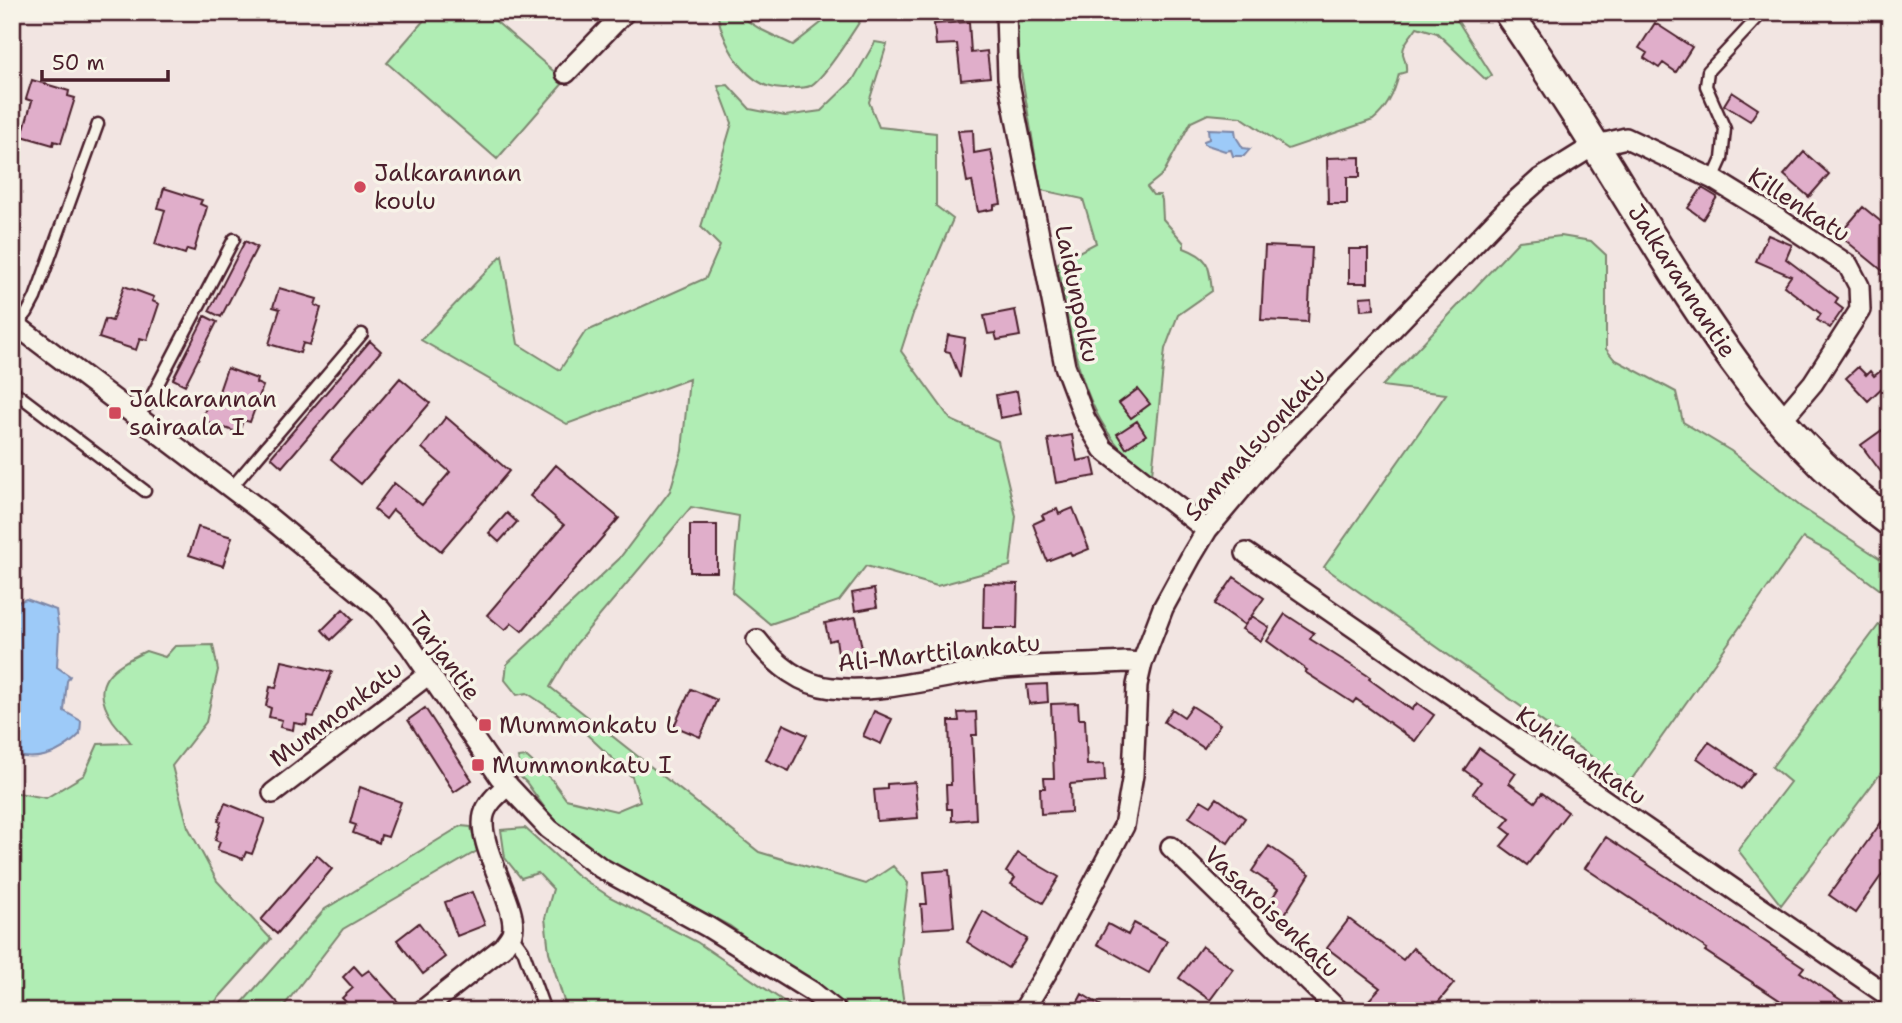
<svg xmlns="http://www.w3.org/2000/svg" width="1902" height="1023" font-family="'Shantell Sans',sans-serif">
	<rect width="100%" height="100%" fill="#f2e5e2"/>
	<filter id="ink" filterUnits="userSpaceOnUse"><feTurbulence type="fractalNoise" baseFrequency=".0143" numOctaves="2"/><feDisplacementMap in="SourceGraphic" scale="14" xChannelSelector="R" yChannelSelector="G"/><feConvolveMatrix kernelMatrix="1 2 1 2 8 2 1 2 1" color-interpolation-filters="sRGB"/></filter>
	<g filter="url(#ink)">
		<path fill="#b0edb4" stroke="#7d8670" stroke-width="2" d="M431,12H485L565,81L497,159L387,63Z
			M717,12H733L762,30L793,45L835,12H866C855,28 825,78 810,86C806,88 798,88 793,88C750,96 724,48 717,12Z
			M1017,12H1452L1492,75L1486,80L1437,33L1417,27C1412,35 1402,44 1403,54C1405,61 1407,64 1406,72L1399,74C1395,91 1387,109 1373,120L1288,149L1241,117L1208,114L1191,122L1163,174L1147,187L1153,195H1160L1162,200L1163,219L1184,243V248C1210,258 1209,265 1212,291L1178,315L1165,349L1152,474C1145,469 1136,464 1130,458C1091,423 1075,362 1066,311C1063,294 1063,282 1056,264L1096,243L1083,199L1041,190L1015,36Z
			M875,42L887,44L869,102L879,127L936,133V206L953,219L913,314L901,351L951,420L998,441L1016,516L1010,566L937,586L866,566L839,601L770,624L732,592L739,516L691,507L576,644L550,687L759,852L866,884L893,866L908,883L898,962L904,1005L912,1011H846L730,926L610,862L552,818L526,782L517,774L521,769L518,758L527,757L552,780L566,799L616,811L640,801L632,777L581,729L527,693L517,695L505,680L507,664L619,559L670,491L682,451L689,379L567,424L421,340L502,255L518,344L560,370L585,332L706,278L720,246L701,227L732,123L718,86L728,85L750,109L785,116L821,111L853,80Z
			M1561,236L1591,241L1606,255V349L1614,359L1676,392L1683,422L1731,451L1801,507L1890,565V597L1828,551L1803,538L1629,783L1324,567L1446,394L1382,386L1519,241Z
			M1890,610V761L1781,905L1738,850L1790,782L1772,767Z
			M213,645L218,670L206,722L172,766L188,827L217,881L271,939L207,1011H12V792L46,798L84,775L98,744L131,743C126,736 119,729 113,721C87,682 112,667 146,651L165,657L175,646Z
			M461,826L471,827L477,851L343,929L280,1011H235L325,909Z
			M525,828L577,875L610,897L697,942L798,1011H567L549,952L545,918L553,889L538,873L521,878L505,858L501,830Z"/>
		<path fill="#9dcaf8" stroke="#7c86a6" stroke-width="2" d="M1208,129L1235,130L1236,137L1243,148L1250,149L1244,156H1233L1231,150L1225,151L1204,144V141L1209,139Z
			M26,599L56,610L59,631L57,667L70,676L67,681L64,711L81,721L80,734C62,753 39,762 12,755V604Z"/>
		<path fill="#e0aeca" stroke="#4a1f2b" stroke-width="2" d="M969,22L971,53L987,51L990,77L961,80L957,44L936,45L934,24Z
			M1655,23L1692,47L1676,72L1663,63L1659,68L1644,58L1647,53L1639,48Z
			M32,80L69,91L68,96L75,98L61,143L54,141L53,145L22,136L32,101L26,99Z
			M1732,92L1758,109L1750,121L1724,105Z
			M973,130L974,153L991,150L1001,204L994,205V209L978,212L972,181L967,182L958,131Z
			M1804,152L1829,174L1809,197L1784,175Z
			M1360,157V177H1347V204H1328L1327,158Z
			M164,188L202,200L200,204L207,207L194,251L187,249L185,254L155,244L165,210L158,208Z
			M1702,188L1717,197L1703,219L1688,208Z
			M1863,207L1890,229V266L1884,272L1839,235Z
			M1768,235L1792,245L1786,259L1838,298L1835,303L1843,309L1830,328L1817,320L1821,314L1784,286L1791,276L1756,261Z
			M245,241L257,247L221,317L209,311Z
			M1265,246L1312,248L1308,322L1261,320Z
			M1349,249H1368V283H1349Z
			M124,286L154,297L152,301L159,304L147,340L140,338L136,350L99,338L105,319L112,321Z
			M279,288L317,299L315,305L321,308L310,345L303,343L300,353L269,344L280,309L273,307Z
			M1373,296L1374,309L1361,310L1360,297Z
			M1015,310L1020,336L997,340L995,333L988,334L984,316Z
			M205,316L217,322L185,385L173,379Z
			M948,335L965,338L960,378L950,352L945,351Z
			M370,341L381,351L282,467L271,457Z
			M1890,364V380L1868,401L1846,378L1858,367L1866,375L1870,371L1874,376Z
			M227,368L257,379L256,383L263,386L250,422L243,420L239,433L202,420L208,401L215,403Z
			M400,378L430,403L361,484L331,459Z
			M1138,389L1150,404L1131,418L1119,403Z
			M1017,391L1021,414L1000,418L996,395Z
			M446,417L509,471L441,551L393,510L386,519L374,509L394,483L422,505L450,472L422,448Z
			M1137,421L1146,435L1126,448L1117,434Z
			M1882,430L1890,441V484L1861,445Z
			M1072,435L1077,461L1092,458L1096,476L1056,483L1048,439Z
			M556,465L619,518L522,631L512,623L505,630L487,615L564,525L530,496Z
			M1073,508L1089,549L1072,556L1070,552L1047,561L1033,524L1044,519L1042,515L1057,509L1059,514Z
			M507,513L517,522L499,542L489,533Z
			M690,525H717V572H690Z
			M198,527L232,537L223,566L189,555Z
			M1234,577L1264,598L1245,625L1215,604Z
			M984,583L1018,584L1017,628H983Z
			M874,589L877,607L855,611L852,593Z
			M343,609L353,619L331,640L322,630Z
			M1285,614L1314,633L1310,639L1370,677L1369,679L1412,710L1417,703L1434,715L1415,741L1356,699L1353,703L1305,672L1307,670L1267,641Z
			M1252,616L1269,627L1261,641L1242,629Z
			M856,617L863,654L839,659L836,639L829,641L825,623Z
			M282,661L332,672L314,717L308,716L306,725L294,723L293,730L280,727L282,720L269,717L271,708L266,706L270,687L276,688Z
			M1047,684L1048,702L1029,704L1027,685Z
			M691,689L717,700L700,737L674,726Z
			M1078,703L1079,719H1085L1087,765L1104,764L1105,781L1070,784L1071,812L1041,814L1040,788H1045L1044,778H1054L1051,704Z
			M1192,706L1220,724L1204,748L1164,722L1172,709L1184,717Z
			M425,708L472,780L454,792L408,720Z
			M874,711L892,719L881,744L863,736Z
			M976,712L977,735H972L976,819L952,821V809H947L946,785H951L949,721H959L958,713Z
			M783,724L807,735L789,771L766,760Z
			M1709,742L1754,773L1741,789L1697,758Z
			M1479,748L1516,773L1509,783L1535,802L1542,793L1568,812L1527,865L1501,846L1511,834L1502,827L1510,818L1473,793L1481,782L1464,770Z
			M915,782L918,818L877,821L874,790L887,789V784Z
			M360,787L401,802L388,837L381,835L379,843L353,833L356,825L350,823Z
			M1217,798L1245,818L1228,843L1189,817L1201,800L1211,806Z
			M225,803L265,819L252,854L246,852L243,859L217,850L220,842L215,840L221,822L218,821Z
			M1890,810V863L1855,913L1829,895Z
			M1606,837L1804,967L1800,972L1857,1011H1796L1705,951L1707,949L1585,868Z
			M1269,846L1310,874L1281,920L1265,909L1278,889L1252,871Z
			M1018,853L1059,877L1043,903L1011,884L1015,878L1006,872Z
			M317,855L332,869L277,934L261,920Z
			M949,870L954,927L923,929L921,904H927L924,872Z
			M472,892L485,925L457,936L445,902Z
			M983,911L1027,939L1008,968L967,942Z
			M1349,919L1403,960L1413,948L1454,983L1431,1011H1379L1368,1001L1380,988L1327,948Z
			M419,923L445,957L423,974L397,940Z
			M1134,923L1167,941L1149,973L1097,944L1108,924L1128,935Z
			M1202,946L1233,969L1210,1000L1179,978Z
			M354,966L362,975L369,970L400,1004L392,1011H379L374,1005L368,1011H355L342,998L353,988L343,977Z
			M1082,994L1110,1011H1073Z"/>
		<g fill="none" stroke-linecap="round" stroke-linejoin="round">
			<g stroke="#4a1f2b" stroke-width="15">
				<path id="lane" d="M1713,179L1722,159L1725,129L1706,86L1708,71L1763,12
					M16,325L27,313L35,298L98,124
					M12,390L145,491
					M136,416L147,405L234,239
					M231,488L362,334
					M512,935L523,950L545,1011"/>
			</g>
			<g stroke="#4a1f2b" stroke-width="24">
				<path id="street" d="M1006,12L1008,78L1065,366L1085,419L1103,449L1207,530
					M566,73L625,12
					M12,322L260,510L380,609L410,646L500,777L549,829L601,868L708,927L811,991L836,1011
					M1246,553L1890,997
					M757,640C775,664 801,685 832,688C879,694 939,677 987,670C1033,664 1080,665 1127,662L1142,663
					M273,793L429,674
					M1171,847L1339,1011
					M422,1011L503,947C505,943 510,938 512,933C520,909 476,845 484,815C487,803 498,794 508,785
					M1023,1011L1048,970L1124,826L1133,775L1137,685L1142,663L1163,608L1192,555L1207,530L1259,468L1511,205L1540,179L1593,146L1626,138L1713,179L1780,220L1848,265L1859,286L1860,310L1813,383L1790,410L1779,419"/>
			</g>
			<g stroke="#4a1f2b" stroke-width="33">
				<path id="secondary" d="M1508,12C1548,71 1587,131 1624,192C1699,313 1772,437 1890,522"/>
			</g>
			<use href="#lane" stroke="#f7f3e8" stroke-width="10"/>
			<use href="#street" stroke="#f7f3e8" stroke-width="19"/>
			<use href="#secondary" stroke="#f7f3e8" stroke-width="28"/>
		</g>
	</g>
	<g fill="#d1495b" stroke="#f7f3e8" stroke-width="2.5">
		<circle cx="360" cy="187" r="7"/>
		<rect x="108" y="406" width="14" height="14" rx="3.5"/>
		<rect x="478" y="718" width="14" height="14" rx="3.5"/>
		<rect x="471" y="758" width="14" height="14" rx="3.5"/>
	</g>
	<g text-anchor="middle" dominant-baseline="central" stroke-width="7" stroke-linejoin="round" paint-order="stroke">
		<g font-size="24" fill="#4a1f2b" stroke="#f7f3e8" text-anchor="start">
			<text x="374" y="173">Jalkarannan<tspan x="374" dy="28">koulu</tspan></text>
			<text x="129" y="399">Jalkarannan<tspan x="129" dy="28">sairaala I</tspan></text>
			<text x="499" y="725">Mummonkatu L</text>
			<text x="492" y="765">Mummonkatu I</text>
		</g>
		<g font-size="24" fill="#4a1f2b" stroke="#f7f3e8">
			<text transform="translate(1799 205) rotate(33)">Killenkatu</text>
			<text transform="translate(1682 281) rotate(57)">Jalkarannantie</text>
			<text transform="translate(1077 294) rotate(78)">Laidunpolku</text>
			<text transform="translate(1255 444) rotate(-48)">Sammalsuonkatu</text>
			<text transform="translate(939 653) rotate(-6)">Ali-Marttilankatu</text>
			<text transform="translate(445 656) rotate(54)">Tarjantie</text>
			<text transform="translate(336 714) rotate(-37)">Mummonkatu</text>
			<text transform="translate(1581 756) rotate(35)">Kuhilaankatu</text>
			<text transform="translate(1272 912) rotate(44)">Vasaroisenkatu</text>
		</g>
	</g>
	<rect width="1902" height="1023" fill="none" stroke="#f7f3e8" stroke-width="42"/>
	<rect x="21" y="21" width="1860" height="981" fill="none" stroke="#4a1f2b" stroke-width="2.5" filter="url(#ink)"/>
	<path d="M42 70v10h126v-10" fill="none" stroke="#4a1f2b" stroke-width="3.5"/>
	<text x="52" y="70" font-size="21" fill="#4a1f2b" stroke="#f7f3e8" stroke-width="5" paint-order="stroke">50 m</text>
</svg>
